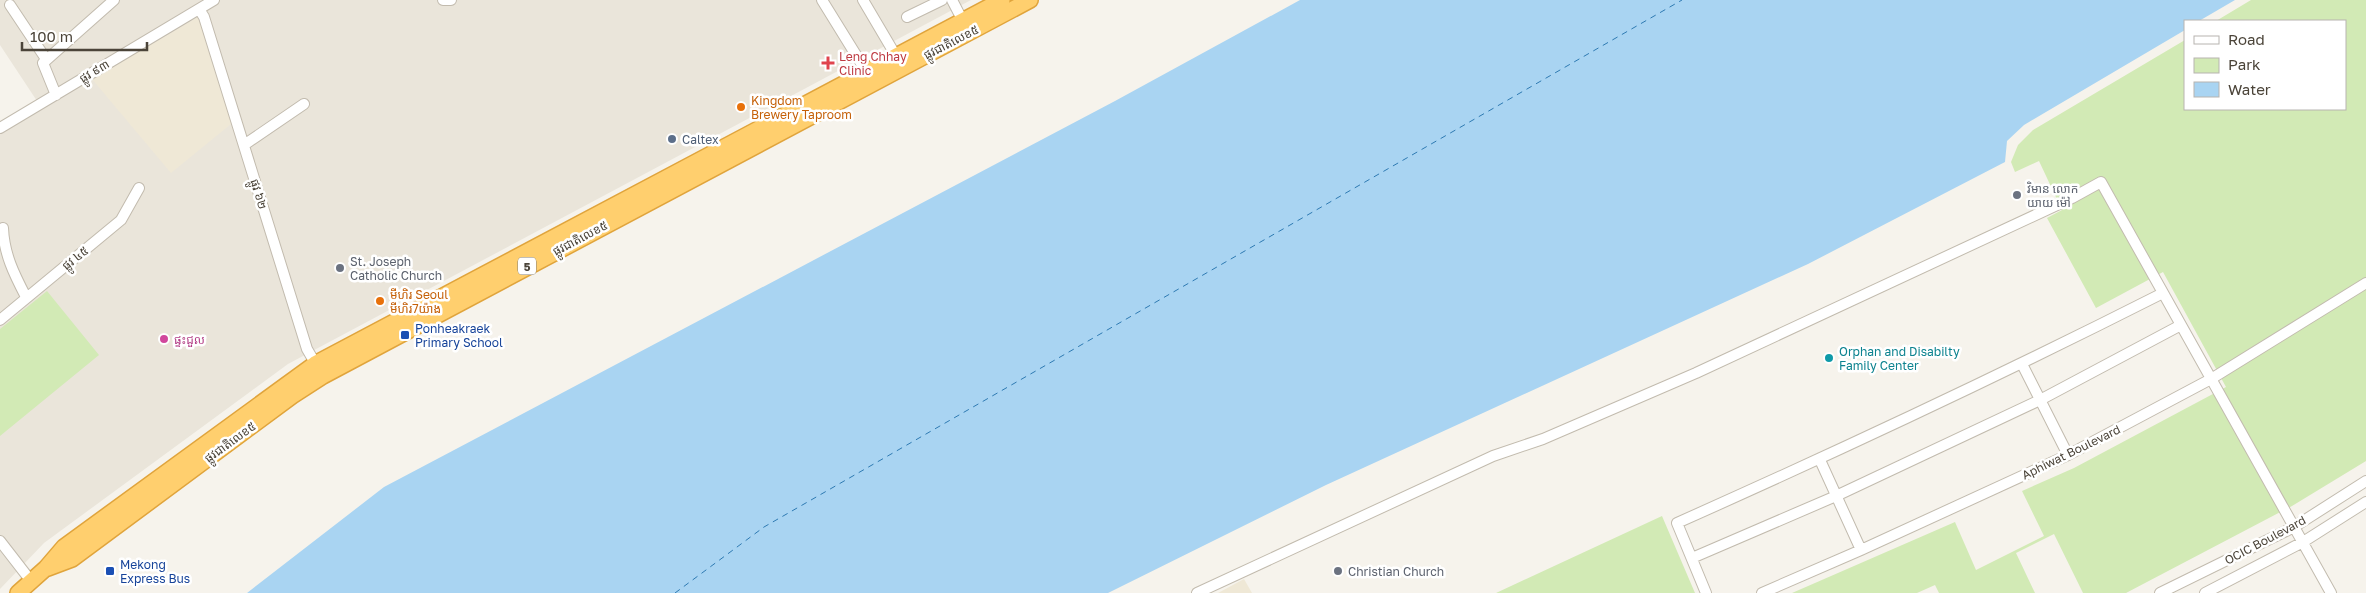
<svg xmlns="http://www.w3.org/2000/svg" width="2366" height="593" font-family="'Golos Text','Noto Sans Khmer',sans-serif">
	<rect width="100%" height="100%" fill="#f6f3ec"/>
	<path fill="#eae5da" d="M0,0H971L288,364L44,543L0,589V122L37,101L0,45Z"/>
	<path fill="#efe8d6" d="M198,17L204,22L234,117L231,124L171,173L92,79Z
		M1244,579L1252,593H1218Z"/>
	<path fill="#d2eab5" d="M2251,0H2366V461L2292,506L2126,593H2083L2054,534L2016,553L2035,593H1939L1935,585L1917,593H1792L1955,522L1976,570L2044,536L2022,491L2074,468L2226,387L2163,272L2096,308L2047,218L2062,210L2039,161L2015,172L2011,162L2018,145L2033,130L2185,40V109H2345V21H2216Z
		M47,291L99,355L0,436V329Z
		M1662,516L1695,593H1496Z"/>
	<path fill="#a9d4f2" d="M1300,0H2235L2199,21H2185V30L2024,125L2007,141L2005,162L1808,264L1326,485L1108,593H247L384,487L1115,101Z"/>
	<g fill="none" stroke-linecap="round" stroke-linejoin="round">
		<path stroke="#2e7ab2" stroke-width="1" stroke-dasharray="6 5" stroke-linecap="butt" d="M675,593L764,527L1682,0"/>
		<g stroke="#c2bbae" stroke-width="12">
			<path id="minor" d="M443,0H451
				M822,0L869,76
				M863,0L899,61
				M952,0L965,25
				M10,5L46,59
				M199,9L204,17L307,349L318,368
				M907,17L942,0
				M56,95L43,63L114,0
				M0,128L214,0
				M244,145L304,104
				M3,228C4,254 14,274 26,297
				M0,320L121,220L139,188
				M2022,364L2068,455
				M1820,460L1861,550
				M0,541L31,581
				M1692,558L1836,496L2040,400L2181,325
				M1197,593L1493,456L1543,439L1696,373L2072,198L2101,182L2331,593
				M1706,593L1677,523C1841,450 2003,374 2163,293
				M1762,593L1861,550L2068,455L2211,379L2366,283
				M2160,593L2294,527L2366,481
				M2205,593L2303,542L2366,502"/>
		</g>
		<g stroke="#e0a43c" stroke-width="18">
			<path id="highway" d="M48,568L72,559L292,396L323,376L1030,0
				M18,593L46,568L64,547L315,364L1002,0"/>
		</g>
		<use href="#minor" stroke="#fff" stroke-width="10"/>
		<use href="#highway" stroke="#ffcf6e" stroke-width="15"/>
	</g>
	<path fill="#e0444e" stroke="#fff" stroke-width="2" d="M825.5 55.5h5v5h5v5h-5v5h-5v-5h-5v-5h5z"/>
	<g fill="#e8710a" stroke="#fff" stroke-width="2">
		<circle cx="741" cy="107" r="5"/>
		<circle cx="380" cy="301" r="5"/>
	</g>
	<circle fill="#5c6f8a" stroke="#fff" stroke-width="2" cx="672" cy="139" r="5"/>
	<g fill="#6b7280" stroke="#fff" stroke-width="2">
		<circle cx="2017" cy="195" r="5"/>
		<circle cx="340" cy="268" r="5"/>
		<circle cx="1338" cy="571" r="5"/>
	</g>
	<g fill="#1a4fb4" stroke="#fff" stroke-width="2">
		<rect x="400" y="330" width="10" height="10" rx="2.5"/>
		<rect x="105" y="566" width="10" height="10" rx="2.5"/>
	</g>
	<circle fill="#d1479c" stroke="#fff" stroke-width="2" cx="164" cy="339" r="5"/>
	<circle fill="#0f9aa8" stroke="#fff" stroke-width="2" cx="1829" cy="358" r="5"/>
	<g text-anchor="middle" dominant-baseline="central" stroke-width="5" stroke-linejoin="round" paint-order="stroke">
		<rect fill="#fff" stroke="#817c74" stroke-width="1" x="518" y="257.5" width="18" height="17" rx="4"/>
		<g font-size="11" font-weight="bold" fill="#4b4439">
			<text x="527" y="266">5</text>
		</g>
		<g font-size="12" fill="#4b4439" stroke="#fff">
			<text transform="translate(951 42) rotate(-27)">ផ្លូវជាតិលេខ៥</text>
			<text transform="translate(94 71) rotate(-31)">ផ្លូវ ៩៣</text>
			<text transform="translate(259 194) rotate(73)">ផ្លូវ ៦២</text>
			<text transform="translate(580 238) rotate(-28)">ផ្លូវជាតិលេខ៥</text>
			<text transform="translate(75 258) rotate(-39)">ផ្លូវ ៤៥</text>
			<text transform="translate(230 442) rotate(-36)">ផ្លូវជាតិលេខ៥</text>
			<text transform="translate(2071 452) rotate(-26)">Aphiwat Boulevard</text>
			<text transform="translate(2265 540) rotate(-28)">OCIC Boulevard</text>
		</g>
		<g font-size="12" fill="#be3a42" stroke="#fff" text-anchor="start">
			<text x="839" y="56">Leng Chhay<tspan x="839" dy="14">Clinic</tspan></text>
		</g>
		<g font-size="12" fill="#c56008" stroke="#fff" text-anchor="start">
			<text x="751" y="100">Kingdom<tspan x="751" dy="14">Brewery Taproom</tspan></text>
			<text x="390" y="294">មីហិរ Seoul<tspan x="390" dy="14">មីហិរ7យ៉ាង</tspan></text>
		</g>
		<g font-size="12" fill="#4e5e75" stroke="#fff" text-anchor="start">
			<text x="682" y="139">Caltex</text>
		</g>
		<g font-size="12" fill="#5b616d" stroke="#fff" text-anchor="start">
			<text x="2027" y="188">វិមាន លោក<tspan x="2027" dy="14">យាយ ម៉ៅ</tspan></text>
			<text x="350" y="261">St. Joseph<tspan x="350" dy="14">Catholic Church</tspan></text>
			<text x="1348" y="571">Christian Church</text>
		</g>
		<g font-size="12" fill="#164399" stroke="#fff" text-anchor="start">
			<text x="415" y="328">Ponheakraek<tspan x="415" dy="14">Primary School</tspan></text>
			<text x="120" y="564">Mekong<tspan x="120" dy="14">Express Bus</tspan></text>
		</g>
		<g font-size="12" fill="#b23c85" stroke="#fff" text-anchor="start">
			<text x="174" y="339">ផ្ទះជួល</text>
		</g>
		<g font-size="12" fill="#0d838f" stroke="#fff" text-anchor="start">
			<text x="1839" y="351">Orphan and Disabilty<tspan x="1839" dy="14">Family Center</tspan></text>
		</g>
	</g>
	<rect x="2184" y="20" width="162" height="90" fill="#ffffff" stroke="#b7b4b0"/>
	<rect x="2194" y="36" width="25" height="8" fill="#ffffff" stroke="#b7b4b0"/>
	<text x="2228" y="45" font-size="15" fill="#4b4439">Road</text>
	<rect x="2194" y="58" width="25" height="15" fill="#d2eab5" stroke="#b7b4b0"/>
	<text x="2228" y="70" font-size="15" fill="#4b4439">Park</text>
	<rect x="2194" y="82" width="25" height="15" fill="#a9d4f2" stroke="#b7b4b0"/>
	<text x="2228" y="95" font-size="15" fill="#4b4439">Water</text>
	<path d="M22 42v8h125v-8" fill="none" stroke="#4b4439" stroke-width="2.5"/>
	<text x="30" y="42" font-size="15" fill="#4b4439" stroke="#ffffff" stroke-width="4" paint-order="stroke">100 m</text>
</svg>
